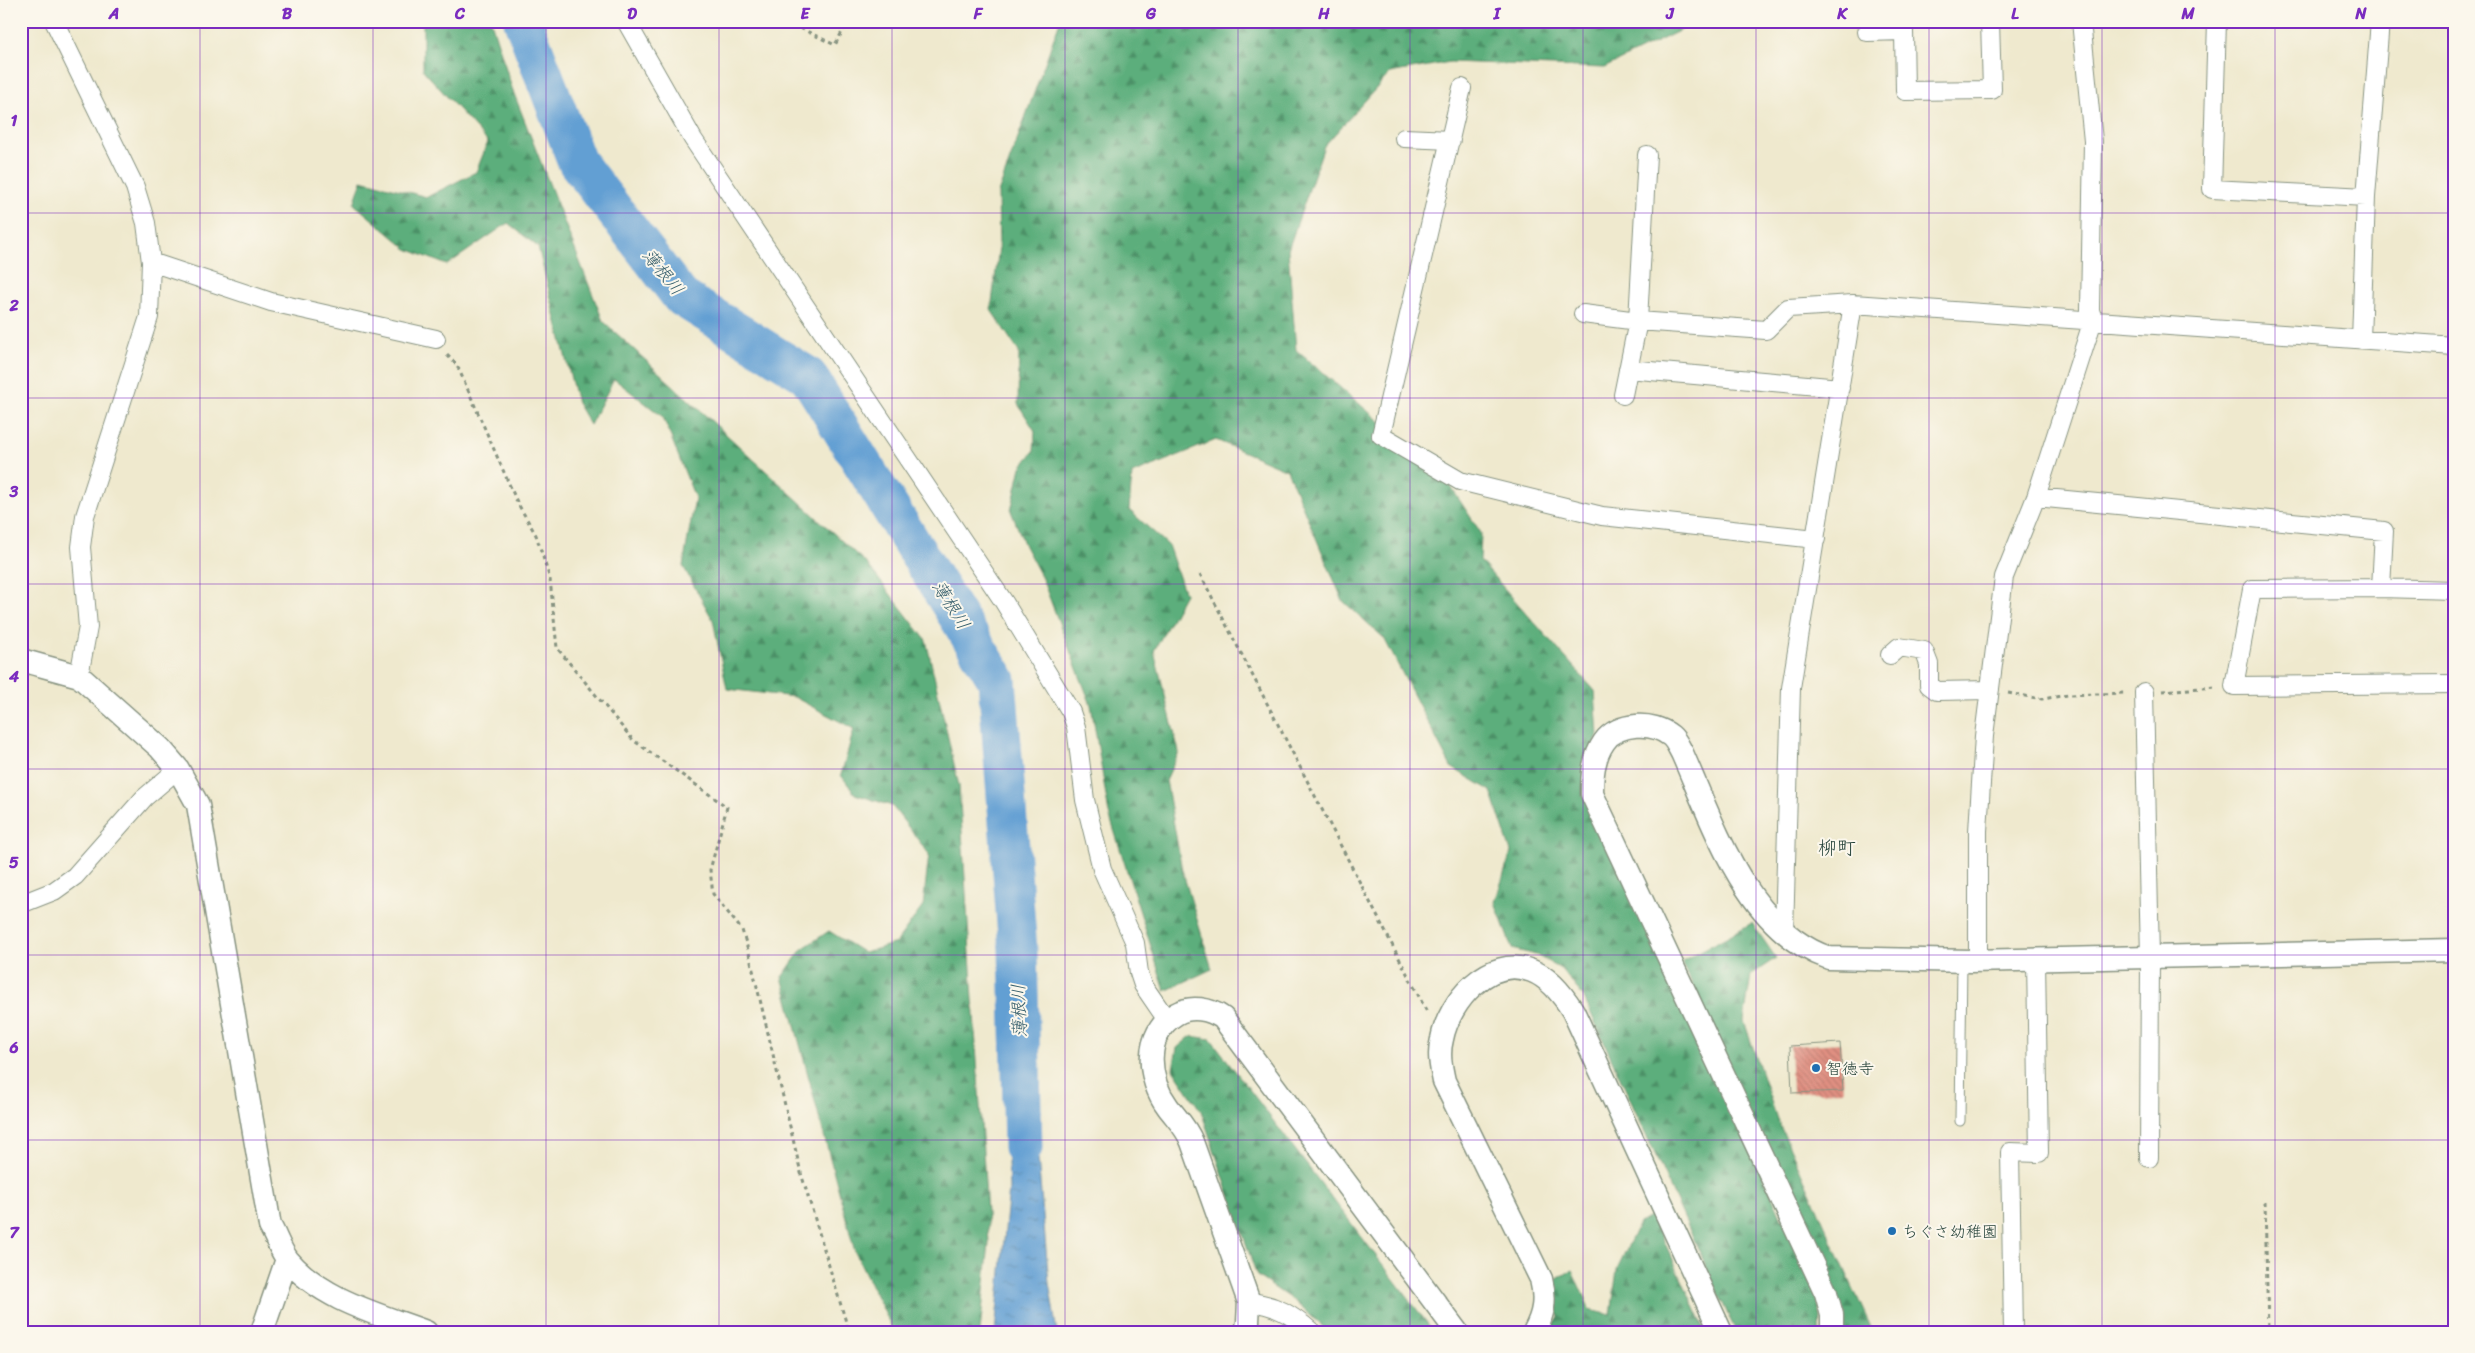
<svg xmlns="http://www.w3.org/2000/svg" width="2475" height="1353" font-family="Sriracha,'Klee One',sans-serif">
	<defs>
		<pattern id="forest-firs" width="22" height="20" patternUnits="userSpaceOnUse" patternTransform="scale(1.25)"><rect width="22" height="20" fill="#5cae7b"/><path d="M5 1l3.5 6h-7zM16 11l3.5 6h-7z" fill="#4b8f66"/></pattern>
		<pattern id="water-ripples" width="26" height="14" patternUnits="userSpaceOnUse" patternTransform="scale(1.25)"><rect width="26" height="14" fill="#629fd3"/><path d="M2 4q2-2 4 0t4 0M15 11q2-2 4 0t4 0" fill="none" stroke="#5083ac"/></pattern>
		<pattern id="building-back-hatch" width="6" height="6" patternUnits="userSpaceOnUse" patternTransform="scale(1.25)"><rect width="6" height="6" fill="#e19082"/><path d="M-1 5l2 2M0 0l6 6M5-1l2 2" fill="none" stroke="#b6776b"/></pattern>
	</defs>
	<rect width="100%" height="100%" fill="#fbf7ec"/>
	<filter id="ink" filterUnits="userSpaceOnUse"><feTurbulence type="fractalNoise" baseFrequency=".02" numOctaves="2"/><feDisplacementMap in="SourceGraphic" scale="10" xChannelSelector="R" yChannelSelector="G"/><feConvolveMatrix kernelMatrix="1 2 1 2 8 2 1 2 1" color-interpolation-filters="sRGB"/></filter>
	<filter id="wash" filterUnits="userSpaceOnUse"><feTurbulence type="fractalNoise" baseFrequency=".0096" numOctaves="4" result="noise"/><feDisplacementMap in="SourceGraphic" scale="20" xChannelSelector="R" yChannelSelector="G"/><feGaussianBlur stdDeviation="1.12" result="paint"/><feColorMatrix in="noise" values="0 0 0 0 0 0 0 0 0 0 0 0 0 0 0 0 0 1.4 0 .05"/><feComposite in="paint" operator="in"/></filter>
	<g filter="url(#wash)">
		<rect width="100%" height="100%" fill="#efe9ce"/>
		<path fill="url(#forest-firs)" stroke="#3e7658" d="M423,21H491L513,91L603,321L867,564L926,640L959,786L989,1243L980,1332H894L855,1252L782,977L802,949L829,931L864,953L896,943L923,906L929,854L892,806L855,794L841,775L854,729L794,697L727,689L713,620L683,566L695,498L663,417L614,379L590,425L577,403L538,247L508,223L447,265L407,249L354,204L362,180L427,197L476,172L488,142L423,70Z
			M1060,21H1699L1604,68L1450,62L1390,73L1324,146L1288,250L1296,350L1443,475L1481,533L1480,561L1595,691L1598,736L1583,771L1816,1295L1821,1317L1820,1332H1736L1583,996L1561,969L1536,955L1512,949L1495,902L1511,852L1491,791L1451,767L1384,638L1343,601L1287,470L1216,440L1132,474L1129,510L1168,545L1185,594L1154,651L1179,752L1166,780L1182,870L1212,969L1165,991L1109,814L1091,705L1041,576L1025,546L1011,511L1021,467L1034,451L1035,431L1018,404L1019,352L991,310L999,247L998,193Z
			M1752,923L1776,958L1751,975L1744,1021L1777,1119L1873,1332H1843L1682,961Z
			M1191,1036L1211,1039L1434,1332H1329L1294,1301L1257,1276L1201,1111L1173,1069L1177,1048Z
			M1652,1215L1706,1332H1549L1559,1316L1554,1281L1572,1270L1590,1310L1611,1315L1617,1269L1639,1223Z"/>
		<path fill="url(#water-ripples)" stroke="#406e84" d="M1005,1083L1033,1102L1049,1283L1057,1332H995L1009,1189Z"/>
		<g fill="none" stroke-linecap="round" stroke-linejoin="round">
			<path stroke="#629fd3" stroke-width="39" d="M523,21L577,162L681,297L808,376L997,680L1018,950L1023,1147"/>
		</g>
		<g id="blocks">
			<path fill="url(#building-back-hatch)" d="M1840,1043L1843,1091L1792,1093L1790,1046Z"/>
		</g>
	</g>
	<g filter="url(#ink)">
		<use href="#blocks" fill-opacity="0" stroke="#879381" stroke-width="1"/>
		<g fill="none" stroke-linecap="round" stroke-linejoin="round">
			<g stroke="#879381" stroke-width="11">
				<path id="service" d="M1960,1121L1962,962"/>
			</g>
			<g stroke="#879381" stroke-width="20">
				<path id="minor" d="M54,21L135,187L146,223L151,262L149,317L85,516L81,547L88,627L79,676
					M626,21L693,139L1004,602L1071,712L1076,727L1085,800L1102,869L1135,943L1139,973L1143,985L1167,1020
					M2217,21L2212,189L2366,197
					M1867,32L1904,31L1905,91L1992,90L1990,21
					M1462,88L1381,435L1460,481L1602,516L1816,539
					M1404,138L1451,140
					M151,262L271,302L436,339
					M1583,314L1638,321L1766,330L1788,308L1853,304L2454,346
					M2361,340L2366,197L2380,21
					M1628,369L1840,388
					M1623,395L1638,321L1647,155
					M2036,497L2384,531L2381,588
					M2454,590L2381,588L2252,589L2234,686L2454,684
					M1890,655L1899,647L1924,651L1929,664V685L1937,691L1990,690
					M2144,692L2150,957L2149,1158
					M21,904L54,891L75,876L144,798L178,769
					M1784,932L1791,688L1853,304
					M1978,961V831L1984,736L2004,577L2036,497L2093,320L2090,310L2093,141L2081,21
					M1249,1302C1275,1304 1292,1315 1312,1332
					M2013,1332L2010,1152L2039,1153L2036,959"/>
			</g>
			<g stroke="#879381" stroke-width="25">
				<path id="tertiary" d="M21,660L79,676L160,748L178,769L198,805L270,1226C276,1236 280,1250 288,1260C322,1300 378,1314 426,1332
					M262,1332L287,1259
					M1246,1332L1248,1322L1249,1302L1192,1142C1186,1127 1177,1119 1168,1107C1147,1079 1143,1034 1176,1014C1191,1005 1210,1009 1223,1018L1457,1332
					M1534,1332C1544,1314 1546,1299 1541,1279L1444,1081C1441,1067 1438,1054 1442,1039C1449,1002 1489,954 1532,971C1550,978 1563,995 1573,1011L1721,1332
					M1832,1332V1315L1826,1293L1592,794C1592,776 1593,758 1604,742C1618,722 1653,721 1671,736C1676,740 1679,748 1682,753C1714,825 1747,930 1829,958L1970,961L2454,950"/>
			</g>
			<path stroke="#879381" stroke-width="3" stroke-dasharray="4 4" stroke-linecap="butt" d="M786,21L835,45L848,21
				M447,355L457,365L517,502L536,535L550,579L557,648L633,740L727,807L710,870L713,894L742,930L749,953L801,1173L849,1332
				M1200,574L1428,1014
				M2162,691L2215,687
				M2008,693L2042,699L2068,695L2126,693
				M2265,1202L2268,1332"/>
			<use href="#service" stroke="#fff" stroke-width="9"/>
			<use href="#minor" stroke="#fff" stroke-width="18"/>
			<use href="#tertiary" stroke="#fff" stroke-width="22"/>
		</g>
	</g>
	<path fill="none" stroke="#7b2cbf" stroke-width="1" stroke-opacity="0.55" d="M200,21V1332M373,21V1332M546,21V1332M719,21V1332M892,21V1332M1065,21V1332M1238,21V1332M1410,21V1332M1583,21V1332M1756,21V1332M1929,21V1332M2102,21V1332M2275,21V1332M21,213H2454M21,398H2454M21,584H2454M21,769H2454M21,955H2454M21,1140H2454"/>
	<g fill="#1f6fb2" stroke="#fbf7ec" stroke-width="2">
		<circle cx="1816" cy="1068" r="5"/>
		<circle cx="1892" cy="1231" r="5"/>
	</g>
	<g text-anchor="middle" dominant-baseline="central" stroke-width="4" stroke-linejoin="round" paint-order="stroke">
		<g font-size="16" fill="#1f3d34" stroke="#fbf7ec" text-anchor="start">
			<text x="1826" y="1068">智徳寺</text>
			<text x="1902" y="1231">ちぐさ幼稚園</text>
		</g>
		<g font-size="18" font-style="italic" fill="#365f6c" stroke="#fbf7ec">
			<text transform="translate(663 272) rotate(51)">薄根川</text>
			<text transform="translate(951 605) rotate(58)">薄根川</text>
			<text transform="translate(1019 1011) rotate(-92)">薄根川</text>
		</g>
		<g font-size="19" fill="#1f3d34" stroke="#fbf7ec">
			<text x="1837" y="847">柳町</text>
		</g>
	</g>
	<rect width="2475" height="1353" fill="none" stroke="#fbf7ec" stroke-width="55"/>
	<rect x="28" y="28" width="2420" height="1298" fill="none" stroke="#7b2cbf" stroke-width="2"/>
	<g font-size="16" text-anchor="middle" font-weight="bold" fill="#7b2cbf">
		<text x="114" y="19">A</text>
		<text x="287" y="19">B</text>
		<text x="460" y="19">C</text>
		<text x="632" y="19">D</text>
		<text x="805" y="19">E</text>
		<text x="978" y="19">F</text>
		<text x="1151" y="19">G</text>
		<text x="1324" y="19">H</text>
		<text x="1497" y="19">I</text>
		<text x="1670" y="19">J</text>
		<text x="1842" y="19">K</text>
		<text x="2015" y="19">L</text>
		<text x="2188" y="19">M</text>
		<text x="2361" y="19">N</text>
		<text x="14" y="126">1</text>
		<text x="14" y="311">2</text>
		<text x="14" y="497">3</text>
		<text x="14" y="682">4</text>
		<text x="14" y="868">5</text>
		<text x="14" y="1053">6</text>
		<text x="14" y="1238">7</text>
	</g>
</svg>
